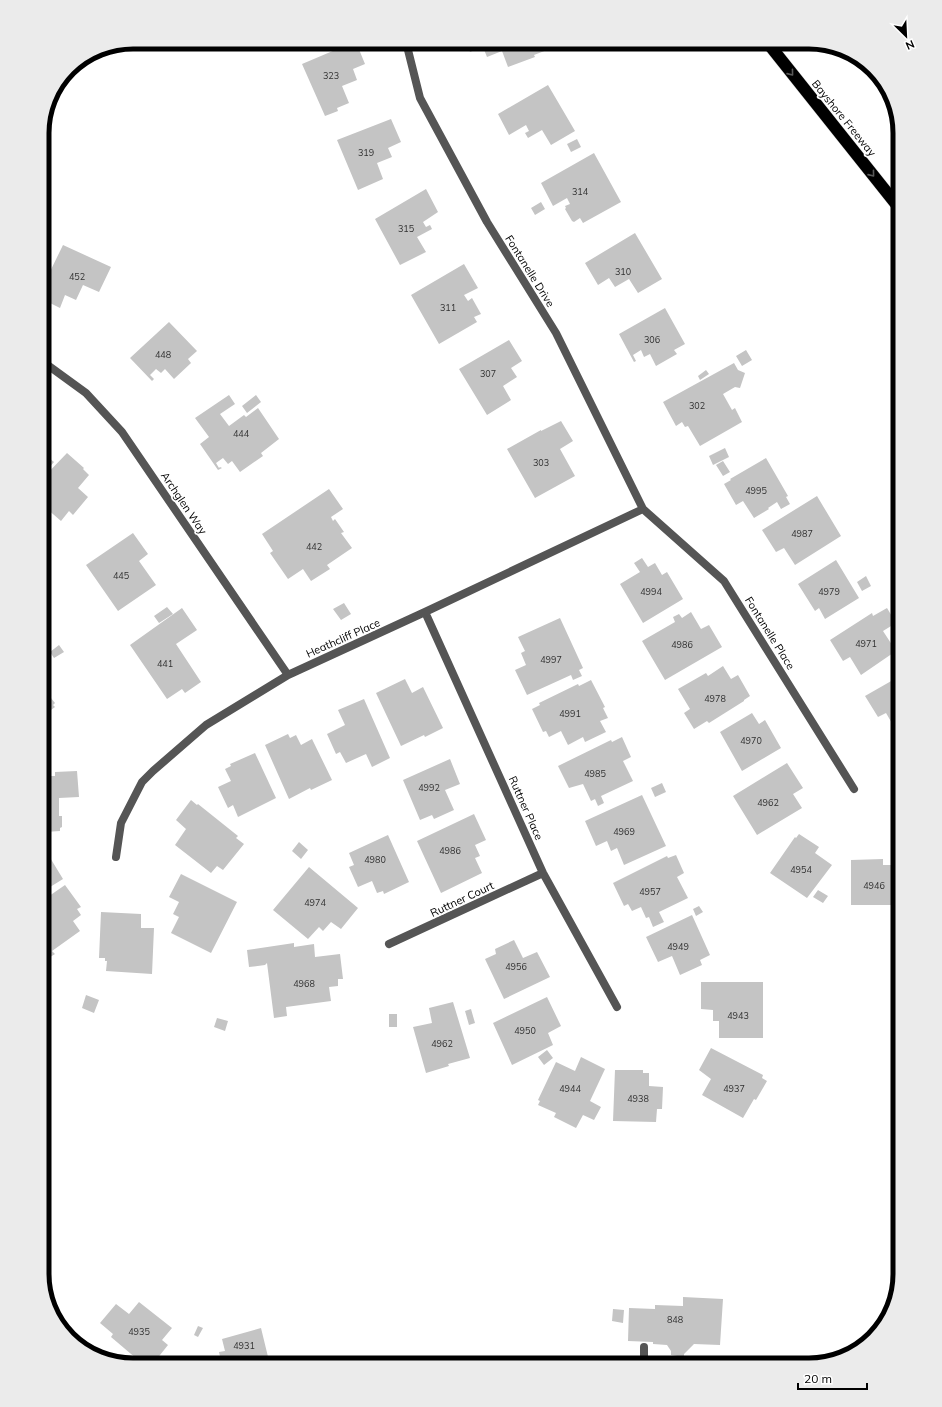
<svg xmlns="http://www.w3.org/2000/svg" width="942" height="1407" font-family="Mulish,sans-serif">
	<rect width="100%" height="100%" fill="#fff"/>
	<path fill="#c4c4c4" d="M354,42H356L365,64L353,69L357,80L342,86L349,103L337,108L338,111L325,116L302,64Z
		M466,42H544L547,50L534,55L535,57L508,67L502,51L487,57L483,47L470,52Z
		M548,85L575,131L551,145L542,130L528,138L525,133L529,131L526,125L509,135L498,114Z
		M391,119L401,142L388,148L392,157L377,163L383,179L358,190L337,140Z
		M577,139L581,147L571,152L567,144Z
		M594,153L621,202L583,223L580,218L574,222L572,221L565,209L566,208L565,206L570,204L567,198L553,206L541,183Z
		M426,189L438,212L423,222L426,227L430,225L432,229L417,237L426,252L400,265L375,219Z
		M541,202L545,209L535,215L531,208Z
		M635,233L662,279L638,293L629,279L615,287L609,278L598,285L585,263Z
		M63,245L111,267L99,292L83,285L76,300L65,295L60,308L42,299V288Z
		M464,264L478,288L464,295L468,301L472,298L481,314L474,317L477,322L439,344L411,295Z
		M665,308L685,344L674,350L677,354L656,366L650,354L644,357L641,350L633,355L636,361L634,362L619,334Z
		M169,322L197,351L188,359L191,363L174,379L165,369L161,373L156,369L150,375L154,379L152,381L130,358Z
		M509,340L522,361L511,368L517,377L503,386L511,400L487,415L459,369Z
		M746,350L752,360L742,366L736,356Z
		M734,363L738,370L745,373L740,388L735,387L723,394L732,410L735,408L742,422L700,446L688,426L685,427L682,422L676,426L663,402Z
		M706,370L709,374L700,380L698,376Z
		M229,395L235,404L220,414L229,426L244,415L246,417L258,408L279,439L261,453L263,456L240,472L232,461L228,464L223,458L216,463L219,468L220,467L222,468L218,470L200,444L209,437L195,418Z
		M256,395L261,402L247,413L242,406Z
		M561,421L573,441L560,449L575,476L535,498L507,449L541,430V431Z
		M725,448L729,457L713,465L709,456Z
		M67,453L84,468L83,469L89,475L78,488L88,497L73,515L69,511L61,521L46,508L42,513V479Z
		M49,458L54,462L48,469L43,465Z
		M766,458L788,496L786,497L790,504L781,509L777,502L768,508L769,509L754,518L743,501L736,505L724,484L731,480L730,479Z
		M723,461L730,472L723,476L716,465Z
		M329,489L343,509L331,517L333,521L335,519L344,532L341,533L352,548L327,565L330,569L311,581L303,569L288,579L270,553L273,551L262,534Z
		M817,496L841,536L795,565L784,548L776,552L762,530Z
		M133,533L148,554L139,561L156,585L118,611L86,565Z
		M642,558L648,567L655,563L662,575L667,572L683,599L643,623L620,584L640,572L634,563Z
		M836,560L859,598L825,619L819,608L815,611L798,584Z
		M866,576L871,586L862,591L857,582Z
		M344,603L351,614L341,620L333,609Z
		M167,607L173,614L159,623L154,616Z
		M182,608L197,630L176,644L201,682L185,693L182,689L167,699L130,645Z
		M887,608L896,623L883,631L896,651L861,675L850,657L843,661L830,640L872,613L873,616Z
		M691,612L701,629L709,625L722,647L665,680L642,641L675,622L673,617L679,614L682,618Z
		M560,618L583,668L579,670L582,676L573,680L571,675L527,695L515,670L526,665L521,653L525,651L518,637Z
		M59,645L64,652L54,658L50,652Z
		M723,666L731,679L738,675L750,696L744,700V701L709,723L707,721L694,729L684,713L690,709L678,689L706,673L708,676Z
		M900,676V728L896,730L886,713L878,717L865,696Z
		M405,679L412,693L423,687L443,728L425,737L424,735L401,746L376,693Z
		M591,680L605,707L603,708L608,718L600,721L606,732L585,742L583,737L568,745L561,731L549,737L546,731L543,732L532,709L540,705L539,703L578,684L579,686Z
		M42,687L55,703L53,705L55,707L47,713L48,715L42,720Z
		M364,699L390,758L372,767L366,754L346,763L340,752L336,754L327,734L345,725L338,710Z
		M752,713L759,724L765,720L781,748L742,771L720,732Z
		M288,734L290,738L296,735L301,745L312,739L332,780L311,790L310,788L289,799L265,745Z
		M622,737L631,757L623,761L633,781L601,796L604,803L598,806L595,799L591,801L583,784L569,788L558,766L611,740L612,742Z
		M255,753L276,798L238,817L233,805L228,808L218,787L231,781L225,769L231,766L230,764Z
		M450,759L460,784L445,790L454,810L434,819L432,815L420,820L403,780Z
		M787,763L803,788L793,794L802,808L757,835L733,796Z
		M77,771L79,797L59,798V816H62V827L60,828V831L45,832L42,835V778H49V776H55V772Z
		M662,783L666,792L655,797L651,788Z
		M642,795L666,846L624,865L617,848L611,851L607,841L596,846L585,821Z
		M191,800L197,805L198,804L238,836L236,838L244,844L223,870L217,866L211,873L175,845L186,829L176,820Z
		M474,814L486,840L475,845L480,856L475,858L482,873L441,893L417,841Z
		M799,834L819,847L815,853L832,865L807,898L770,873L795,837L796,838Z
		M388,835L409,882L384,894L383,891L377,893L372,881L358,887L349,867L354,865L349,853Z
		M299,842L308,850L301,859L292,851Z
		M676,855L684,873L677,877L688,898L659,912L664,922L653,927L649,917L646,918L641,907L632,911L628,904L624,906L613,883L667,856L668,858Z
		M49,856L63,879L42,892V860Z
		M883,859V865H896V905H851V860Z
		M309,867L358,908L341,929L331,922L323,931L319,927L308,939L273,910Z
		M181,874L237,902L211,953L171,933L179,917L173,914L179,902L169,897Z
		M65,885L81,907L77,909L81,915L73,921L80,931L52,951L55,954L47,959L45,957L43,958L42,901Z
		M818,890L828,896L823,903L813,897Z
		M699,906L703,912L696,916L693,909Z
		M101,912L141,914V928H154L152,974L106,971L107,961H105V958H99Z
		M692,915L710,955L700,960L702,965L680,975L672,956L658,962L646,937Z
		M514,940L523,958L537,952L550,977L504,999L485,959L496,954L495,949Z
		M294,943V947L314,944L315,957L340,954L343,979H338V986L329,987L331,1001L286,1007L287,1016L274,1018L267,963L265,965L249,967L247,950Z
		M701,982H763V1038H719V1021H713V1010L701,1009Z
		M86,995L99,1000L94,1013L82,1008Z
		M547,997L561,1026L548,1033L553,1045L512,1065L493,1023Z
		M453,1002L470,1058L448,1064L449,1066L426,1073L413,1027L432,1023L429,1008Z
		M471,1009L475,1023L469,1025L465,1011Z
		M389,1014H397V1027H389Z
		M217,1018L228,1021L225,1031L214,1027Z
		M711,1048L763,1075L762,1078L767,1081L756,1100L754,1099L743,1118L702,1095L711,1079L699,1070Z
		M547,1050L553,1058L544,1065L538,1057Z
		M581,1057L605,1069L590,1101L601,1107L594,1120L583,1115L576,1128L554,1117L556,1113L538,1105L540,1101L538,1100L556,1062L575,1071Z
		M615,1070H643V1073H649V1086L663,1087L662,1109H657L656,1122L613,1121Z
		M683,1297L723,1299L720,1345L694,1344L684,1354V1357L671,1355V1351L667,1345L653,1344V1342L628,1341L629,1308L655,1309V1305L683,1306Z
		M139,1302L172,1328L162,1340L168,1345L152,1365H144L111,1337L113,1334L100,1323L116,1304L129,1314Z
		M613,1309L624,1310L623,1323L612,1321Z
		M198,1326L203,1328L198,1337L194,1335Z
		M261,1328L270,1365H222L219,1352L225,1351L222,1339Z"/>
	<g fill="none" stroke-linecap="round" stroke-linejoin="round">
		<g stroke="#dbdbdb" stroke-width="13">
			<path id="highway" d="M767,42L900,209"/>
		</g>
		<path stroke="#555" stroke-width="8" d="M644,1347V1365"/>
		<path stroke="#555" stroke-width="8" d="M406,42L420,98L487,222L556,333L643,509L724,581L854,789
			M42,361L86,393L122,432L288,675
			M425,612L543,873L617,1007
			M116,857L121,823L142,782L153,771L206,725L288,675L425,612L643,509
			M389,944L543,873"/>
		<use href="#highway" stroke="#000" stroke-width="12"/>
	</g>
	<defs><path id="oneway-chevron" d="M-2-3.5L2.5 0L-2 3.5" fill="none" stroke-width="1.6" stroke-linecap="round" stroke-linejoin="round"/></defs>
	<g stroke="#595959">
		<use href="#oneway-chevron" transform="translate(791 73) rotate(51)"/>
		<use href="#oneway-chevron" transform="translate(872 174) rotate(51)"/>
	</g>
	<g text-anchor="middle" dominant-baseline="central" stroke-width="3.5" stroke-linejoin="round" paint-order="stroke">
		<g font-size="9" fill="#313131">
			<text x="331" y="75">323</text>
			<text x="366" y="152">319</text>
			<text x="580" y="191">314</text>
			<text x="406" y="228">315</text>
			<text x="623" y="271">310</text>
			<text x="77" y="276">452</text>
			<text x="448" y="307">311</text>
			<text x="652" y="339">306</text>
			<text x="163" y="354">448</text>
			<text x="488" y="373">307</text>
			<text x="697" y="405">302</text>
			<text x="241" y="433">444</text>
			<text x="541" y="462">303</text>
			<text x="756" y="490">4995</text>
			<text x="802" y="533">4987</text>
			<text x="314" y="546">442</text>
			<text x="121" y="575">445</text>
			<text x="651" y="591">4994</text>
			<text x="829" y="591">4979</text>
			<text x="866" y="643">4971</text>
			<text x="682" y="644">4986</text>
			<text x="551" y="659">4997</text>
			<text x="165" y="663">441</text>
			<text x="715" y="698">4978</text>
			<text x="570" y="713">4991</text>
			<text x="751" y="740">4970</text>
			<text x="595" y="773">4985</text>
			<text x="429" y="787">4992</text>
			<text x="768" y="802">4962</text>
			<text x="624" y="831">4969</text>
			<text x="450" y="850">4986</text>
			<text x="375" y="859">4980</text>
			<text x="801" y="869">4954</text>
			<text x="874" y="885">4946</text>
			<text x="650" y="891">4957</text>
			<text x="315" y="902">4974</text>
			<text x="678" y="946">4949</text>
			<text x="516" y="966">4956</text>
			<text x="304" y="983">4968</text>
			<text x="738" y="1015">4943</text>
			<text x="525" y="1030">4950</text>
			<text x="442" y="1043">4962</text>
			<text x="570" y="1088">4944</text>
			<text x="734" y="1088">4937</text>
			<text x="638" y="1098">4938</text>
			<text x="675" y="1319">848</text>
			<text x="139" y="1331">4935</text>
			<text x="244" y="1345">4931</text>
		</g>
		<g font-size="11" fill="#000" stroke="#fff">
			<text transform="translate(844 118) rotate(51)">Bayshore Freeway</text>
			<text transform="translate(530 271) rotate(58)">Fontanelle Drive</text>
			<text transform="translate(184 503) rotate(56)">Archglen Way</text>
			<text transform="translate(770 633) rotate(58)">Fontanelle Place</text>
			<text transform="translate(343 638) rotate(-24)">Heathcliff Place</text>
			<text transform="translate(526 808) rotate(66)">Ruttner Place</text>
			<text transform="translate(462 899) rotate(-25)">Ruttner Court</text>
		</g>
	</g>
	<path d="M0 0H942V1407H0ZM133 49H809A84 84 0 0 1 893 133V1274A84 84 0 0 1 809 1358H133A84 84 0 0 1 49 1274V133A84 84 0 0 1 133 49Z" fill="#ebebeb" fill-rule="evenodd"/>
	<path fill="none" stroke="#000" stroke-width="5" d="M133 49H809A84 84 0 0 1 893 133V1274A84 84 0 0 1 809 1358H133A84 84 0 0 1 49 1274V133A84 84 0 0 1 133 49Z"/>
	<g transform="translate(906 36) rotate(156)" stroke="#ffffff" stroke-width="3" paint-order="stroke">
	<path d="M0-3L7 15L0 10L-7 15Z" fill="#000000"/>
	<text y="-6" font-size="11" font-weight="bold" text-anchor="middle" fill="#000000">N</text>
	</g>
	<path d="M798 1383v6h69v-6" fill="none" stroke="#000000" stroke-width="2"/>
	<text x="804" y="1383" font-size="12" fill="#000000" stroke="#ffffff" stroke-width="3" paint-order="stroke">20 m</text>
</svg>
